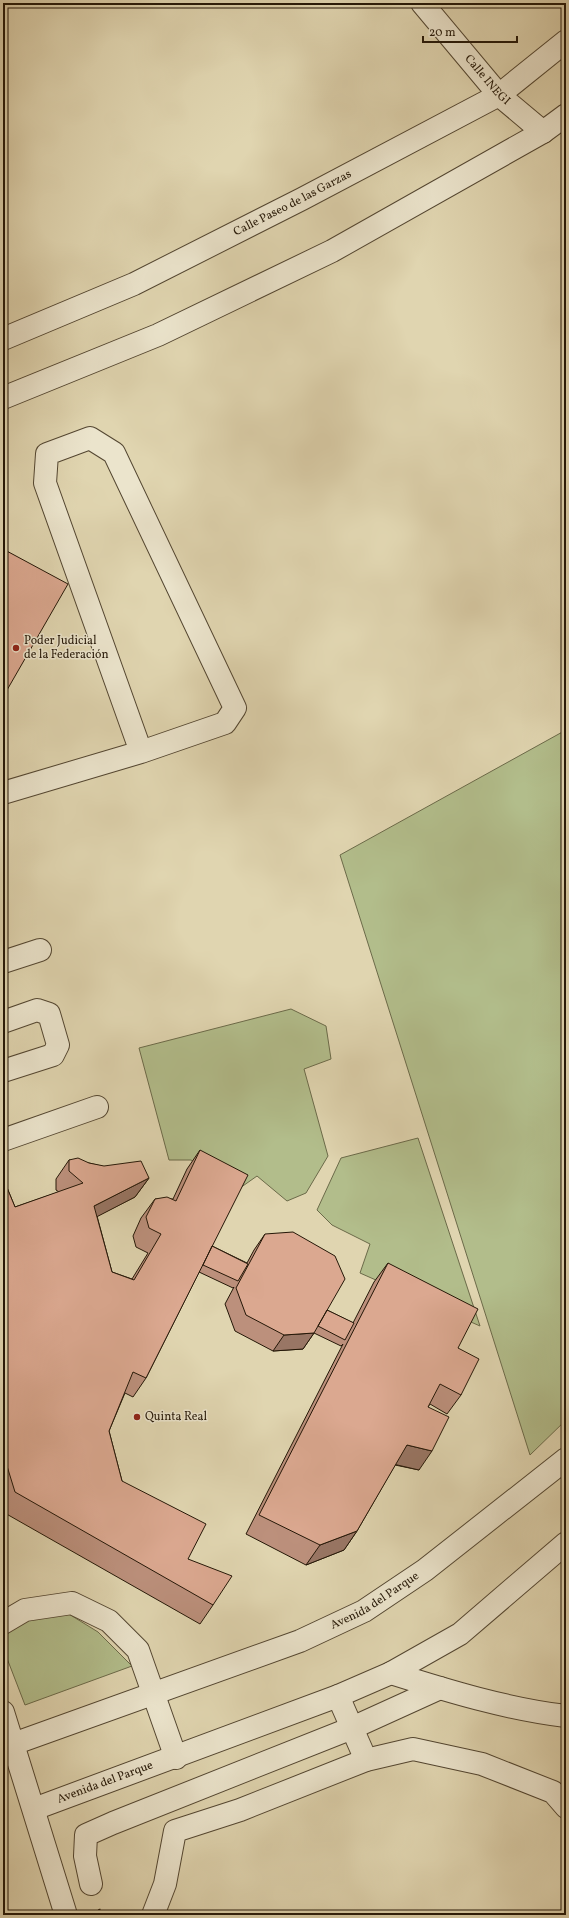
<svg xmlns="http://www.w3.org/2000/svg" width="569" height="1918" font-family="Vollkorn,serif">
	<rect width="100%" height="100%" fill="#e0d5b0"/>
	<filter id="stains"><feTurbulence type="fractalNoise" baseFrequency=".005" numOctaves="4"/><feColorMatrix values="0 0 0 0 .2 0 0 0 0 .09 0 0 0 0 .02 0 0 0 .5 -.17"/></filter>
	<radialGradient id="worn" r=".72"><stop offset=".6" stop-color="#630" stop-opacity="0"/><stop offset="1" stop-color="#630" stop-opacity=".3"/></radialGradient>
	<path fill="#b2bd8b" stroke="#6b6a49" d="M566,730V1420L530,1455L340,855Z
		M291,1009L326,1026L331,1059L304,1069L328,1156L306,1193L287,1201L257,1176L240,1188L191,1160H169L139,1048Z
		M418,1138L480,1326L360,1273L370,1244L332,1225L317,1210L341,1158Z
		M64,1611L98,1632L132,1666L25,1705L3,1648V1632L31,1616Z"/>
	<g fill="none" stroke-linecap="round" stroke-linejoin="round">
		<g stroke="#534631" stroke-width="24">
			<g id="minor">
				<path id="s1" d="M422,3L499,95L543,132"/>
				<path id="s2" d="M3,339L134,284L302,199L499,95L566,41"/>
				<path d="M3,398L158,335L332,251L543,132L566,115"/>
				<path d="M3,793L141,752L225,723L235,708L114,453L90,438L47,454L45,483L141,752"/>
				<path d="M3,962L40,950"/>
				<path d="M3,1022L37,1010L49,1014L58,1045L53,1055L3,1071"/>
				<path d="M3,1140L97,1107"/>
				<path d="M3,1623L25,1610L72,1603L109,1621L138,1650L176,1758"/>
				<path d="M391,1673C448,1691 507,1709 566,1716"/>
				<path d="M338,1696L366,1760"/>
				<path d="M3,1712L66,1915"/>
				<path id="s3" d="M13,1744L300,1641L364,1611L425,1570L566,1459"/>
				<path id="s4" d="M34,1809L338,1696L391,1673L460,1634L566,1543"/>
				<path d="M91,1884L85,1856L86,1835L113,1823L352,1728L440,1688"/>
				<path d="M153,1915L165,1884L175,1831L240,1810L366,1760L413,1749L482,1764L553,1792L566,1807"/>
			</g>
		</g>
		<path stroke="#241707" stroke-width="2.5" stroke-dasharray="3 2" stroke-linecap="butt" d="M99,1909L101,1915"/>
		<use href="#minor" stroke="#ebe4cc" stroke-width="22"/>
	</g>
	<path fill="#bc907c" stroke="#241707" d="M200,1150L212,1246L247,1263L254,1250L265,1234L327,1310L353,1323L374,1282L388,1263L458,1348L461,1395L447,1414L430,1404L428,1407L419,1470L395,1465L357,1531L344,1550L306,1565L246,1534L343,1344L341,1346L314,1333L303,1349L273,1351L235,1331L225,1304L234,1287L233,1288L199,1272L146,1378L133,1397L125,1393L109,1431L122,1481L188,1559L213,1605L200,1624L3,1512V1178L15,1207L59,1192L56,1190V1179L69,1160L89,1163L149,1178L135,1197L97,1216L112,1272L132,1279L148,1253L136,1247L133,1236L141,1218L155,1199H173L187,1169Z"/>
	<path fill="#997665" stroke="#241707" d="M149,1178L135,1197L81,1225L94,1206Z
		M314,1333L303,1349L273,1351L284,1335Z
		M407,1445L432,1451L419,1470L393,1464Z
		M357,1531L344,1550L306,1565L320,1545Z"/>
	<path fill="#dba890" stroke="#241707" d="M3,549L68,584L3,697Z
		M200,1150L248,1175L146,1378L133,1372L109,1431L122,1481L206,1524L188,1559L232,1576L213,1605L15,1492L3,1453V1178L15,1207L83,1183L69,1171V1160L78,1158L89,1163L104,1166L141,1161L149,1178L94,1206L112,1272L134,1280L161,1234L149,1228L146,1217L155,1199L167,1197L176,1201Z
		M293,1232L335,1256L345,1279L314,1333L284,1335L246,1315L236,1288L265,1234Z
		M212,1246L248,1264L238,1281L203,1265Z
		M388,1263L478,1309L458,1348L479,1359L461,1395L440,1384L428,1407L449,1417L432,1451L407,1445L357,1531L320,1545L259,1515Z
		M327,1310L354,1323L345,1340L318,1326Z"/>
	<g fill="#8f2418" stroke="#ebe4cc" stroke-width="1.5">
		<circle cx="16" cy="648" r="4"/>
		<circle cx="137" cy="1417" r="4"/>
	</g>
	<g text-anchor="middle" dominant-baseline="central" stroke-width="3" stroke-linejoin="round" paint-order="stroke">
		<g font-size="12" fill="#241707" stroke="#ebe4cc">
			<text stroke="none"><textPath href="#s1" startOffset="101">Calle INEGI</textPath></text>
			<text stroke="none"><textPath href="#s2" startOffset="320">Calle Paseo de las Garzas</textPath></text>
			<text stroke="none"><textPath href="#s3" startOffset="390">Avenida del Parque</textPath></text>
			<text stroke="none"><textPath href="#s4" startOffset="76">Avenida del Parque</textPath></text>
		</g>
		<g font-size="12" fill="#241707" stroke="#ebe4cc" text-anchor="start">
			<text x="24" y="641">Poder Judicial<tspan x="24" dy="14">de la Federación</tspan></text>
			<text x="145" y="1417">Quinta Real</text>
		</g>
	</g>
	<rect width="569" height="1918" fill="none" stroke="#e0d5b0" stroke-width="16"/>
	<rect x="4" y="4" width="561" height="1910" fill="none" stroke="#241707" stroke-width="2"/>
	<rect x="8" y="8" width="553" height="1902" fill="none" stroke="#241707"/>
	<path d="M423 36v6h94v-6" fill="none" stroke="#241707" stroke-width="2"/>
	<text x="429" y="36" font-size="12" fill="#241707" stroke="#ebe4cc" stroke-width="3" paint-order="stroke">20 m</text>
	<rect width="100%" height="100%" filter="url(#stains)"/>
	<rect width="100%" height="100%" fill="url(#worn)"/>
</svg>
